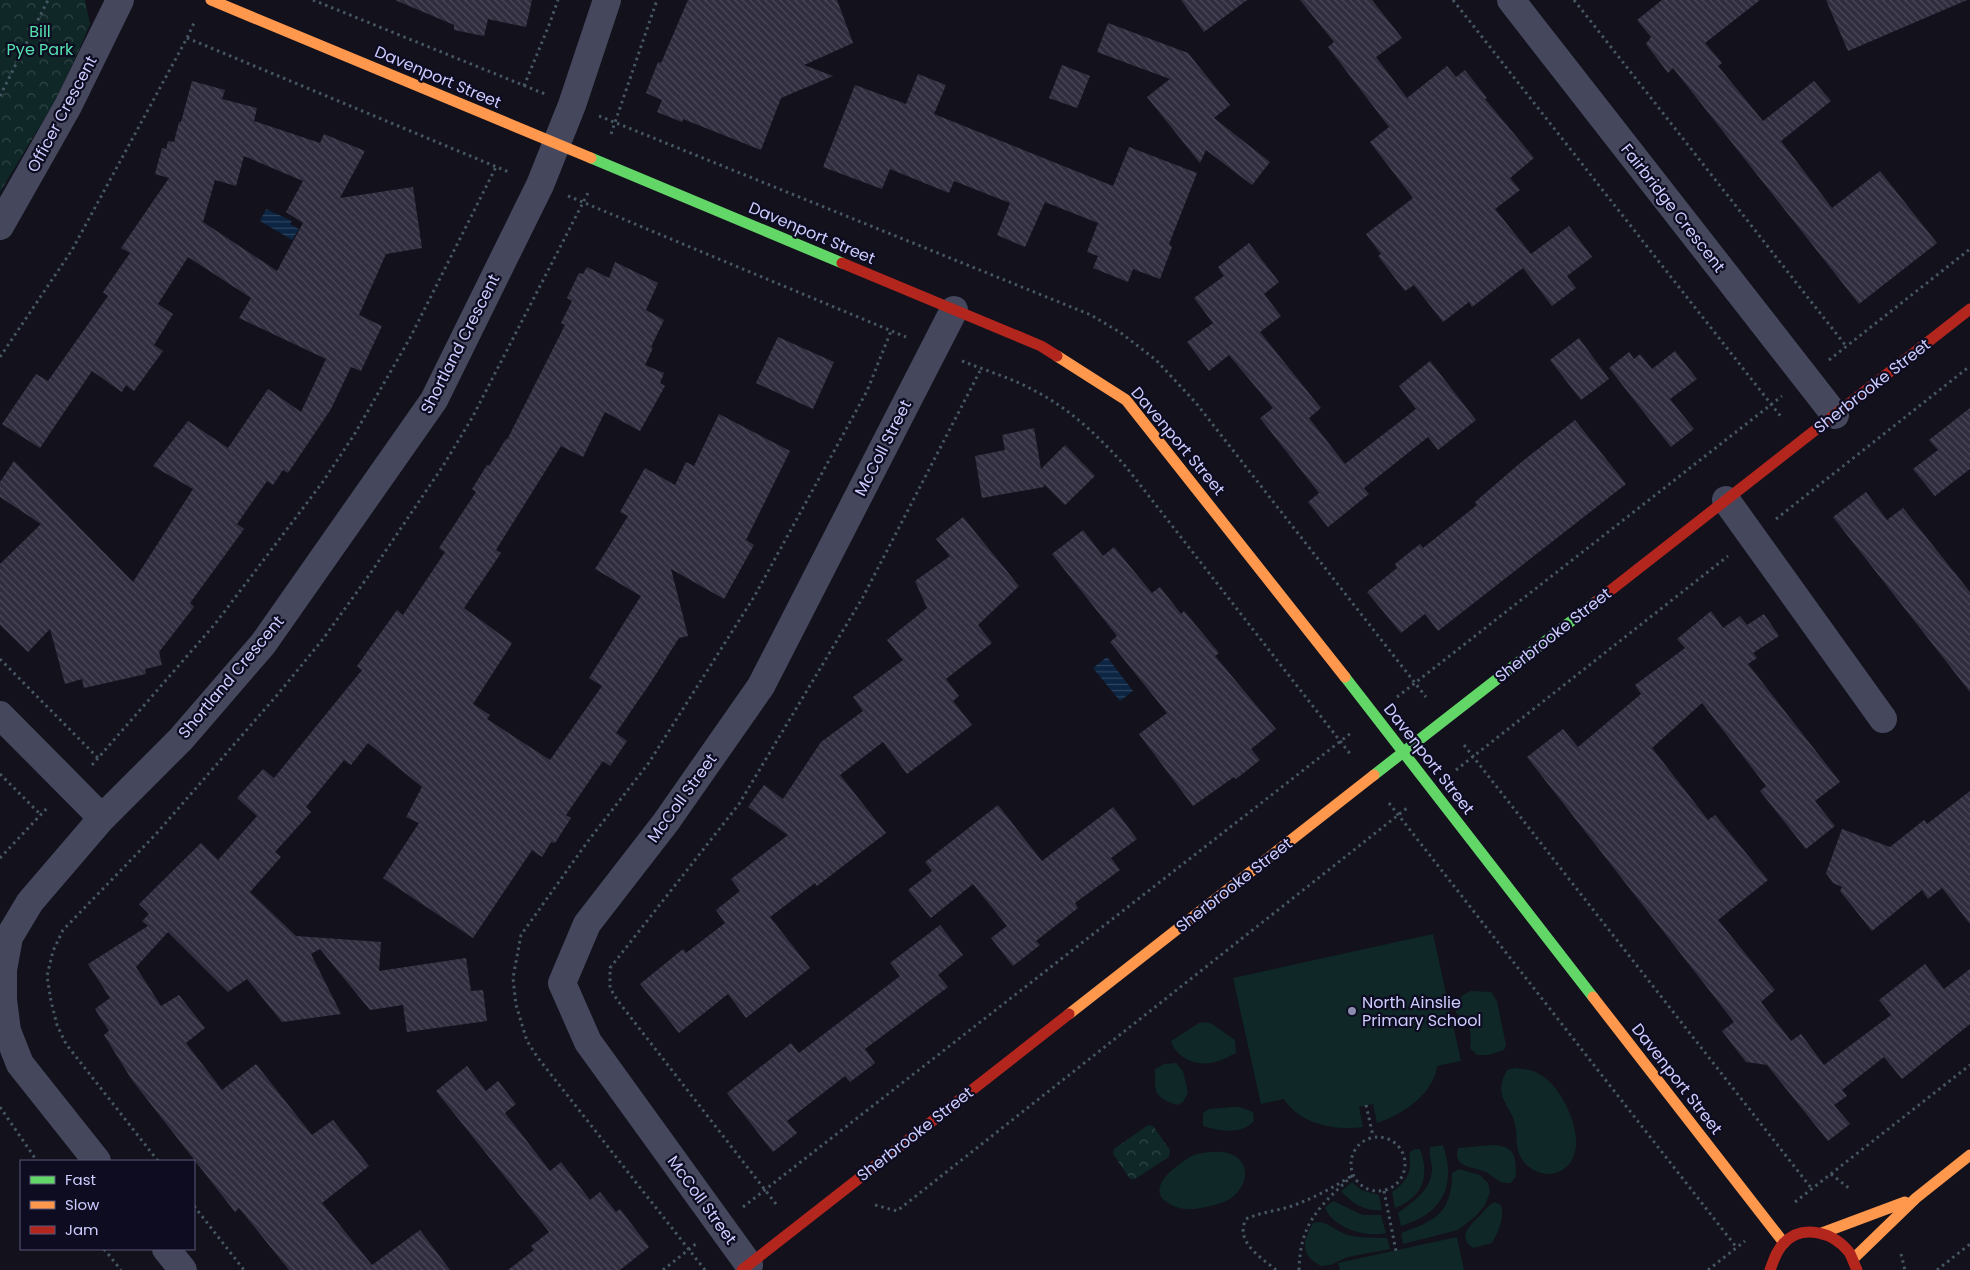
<svg xmlns="http://www.w3.org/2000/svg" width="1970" height="1270" font-family="Poppins,sans-serif">
	<defs>
		<pattern id="forest-crowns" width="20" height="18" patternUnits="userSpaceOnUse" patternTransform="scale(1.25)"><rect width="20" height="18" fill="#0f2726"/><path d="M2 6a3 3 0 1 1 6 0M12 15a3 3 0 1 1 6 0" fill="none" stroke="#314547"/></pattern>
		<pattern id="water-rules" width="6" height="5" patternUnits="userSpaceOnUse" patternTransform="scale(1.25)"><rect width="6" height="5" fill="#0c2542"/><path d="M0 2.5h6" fill="none" stroke="#2e435e"/></pattern>
		<pattern id="building-back-hatch" width="6" height="6" patternUnits="userSpaceOnUse" patternTransform="scale(1.25)"><rect width="6" height="6" fill="#302e3e"/><path d="M-1 5l2 2M0 0l6 6M5-1l2 2" fill="none" stroke="#4d4b5b"/></pattern>
	</defs>
	<rect width="100%" height="100%" fill="#12111c"/>
	<path fill="#0f2726" d="M1433,934L1461,1061L1437,1066C1434,1094 1402,1115 1377,1123L1373,1104L1359,1107L1363,1127C1336,1131 1299,1124 1284,1099L1261,1104L1233,978Z
		M1471,991L1491,992L1497,1001L1506,1045L1504,1050L1488,1055H1477L1470,1048C1471,1042 1471,1033 1469,1027C1467,1022 1461,1019 1458,1015C1448,1004 1462,995 1471,991Z
		M1206,1022L1212,1024L1235,1040L1236,1053C1228,1057 1219,1062 1210,1063C1194,1066 1175,1056 1171,1041L1199,1023Z
		M1176,1063L1183,1071L1188,1093L1183,1102L1177,1105C1153,1097 1155,1092 1155,1069L1164,1064Z
		M1515,1068C1524,1069 1534,1070 1541,1075C1562,1087 1583,1132 1574,1155C1565,1181 1532,1179 1520,1156C1516,1149 1517,1138 1516,1130C1513,1103 1491,1100 1507,1070Z
		M1233,1107H1240L1253,1112L1254,1121C1242,1135 1219,1131 1203,1126V1113L1209,1109Z
		M1443,1145C1457,1187 1442,1214 1401,1226L1398,1213C1415,1200 1432,1190 1432,1167C1431,1160 1429,1154 1430,1147Z
		M1492,1145C1515,1146 1516,1155 1516,1176L1511,1183C1507,1183 1502,1183 1499,1181C1494,1179 1491,1174 1486,1172C1474,1166 1452,1169 1458,1148Z
		M1415,1149H1420C1430,1177 1423,1197 1395,1208L1392,1192C1402,1185 1410,1177 1410,1164C1410,1159 1409,1157 1410,1152Z
		M1209,1152C1215,1152 1223,1151 1228,1153C1253,1161 1248,1187 1230,1199C1220,1205 1197,1210 1186,1209C1179,1209 1174,1206 1168,1203C1143,1189 1179,1162 1194,1155C1199,1153 1205,1153 1209,1152Z
		M1459,1169L1480,1175L1488,1183L1490,1192L1485,1205L1477,1215L1458,1230L1403,1244L1401,1233C1435,1221 1452,1213 1452,1173Z
		M1352,1182L1361,1190L1379,1195L1382,1210C1365,1212 1352,1203 1341,1191Z
		M1333,1201L1363,1215H1381L1386,1233C1366,1238 1332,1228 1325,1207Z
		M1495,1202L1501,1205C1505,1218 1498,1232 1492,1243L1473,1248C1454,1235 1475,1222 1483,1212C1488,1207 1488,1205 1495,1202Z
		M1318,1222C1328,1223 1334,1229 1343,1233C1356,1239 1372,1237 1387,1238L1390,1249L1348,1257L1330,1265L1321,1266C1299,1254 1303,1242 1313,1223Z
		M1457,1237L1464,1270H1340L1338,1263Z"/>
	<path fill="url(#forest-crowns)" d="M0,0H85L90,24L83,41L55,101L0,192Z
		M1148,1125L1153,1126L1170,1150L1169,1157L1135,1179H1130L1113,1154L1114,1149Z"/>
	<path fill="url(#water-rules)" d="M266,209L292,221L290,224L299,229L292,240L260,221Z
		M1107,657L1133,691L1120,701L1093,668Z"/>
	<path fill="url(#building-back-hatch)" fill-rule="evenodd" d="M395,0H532L526,27L488,19L484,36L454,30V25Z
		M688,0H837L853,43L804,65L833,76L781,98L761,150L683,119L682,122L657,112L662,100L646,93L658,62L661,63Z
		M1181,0H1247L1204,32Z
		M1300,0H1372L1402,38L1376,57L1407,98L1447,66L1456,77L1465,70L1487,98L1485,99L1534,158L1510,178L1520,190L1495,209L1531,254L1569,226L1592,257L1567,276L1576,288L1552,306L1523,268L1472,307L1469,302L1443,322L1414,285L1405,291L1378,256L1381,254L1366,234L1413,198L1370,142L1389,127L1328,47L1334,42Z
		M1662,0H1760L1705,43L1722,63L1718,66L1763,121L1814,81L1831,101L1781,141L1832,208L1880,171L1937,243L1859,304L1673,68L1668,73L1646,44L1651,37L1637,20Z
		M1826,0H1967L1848,51Z
		M1108,23L1188,53L1230,105L1214,118L1270,162L1252,185L1206,150L1200,163L1147,97L1170,79L1097,52Z
		M1062,65L1090,76L1077,108L1049,98Z
		M918,74L946,85L934,114L1113,186L1129,147L1197,173L1169,244L1172,247L1160,279L1133,269L1128,282L1093,268L1098,256L1087,252L1098,223L1045,202L1025,247L997,235L1010,203L954,181L949,193L890,169L882,189L823,167L855,85L906,104Z
		M192,81L225,90L222,99L257,108L254,121L320,143L324,134L365,151L340,198L413,187L422,248L386,254L359,315L382,326L361,371L351,367L331,409L288,473L283,470L273,485L267,481L237,524L244,529L190,603L194,607L159,652L162,665L145,669L146,674L84,688L82,679L65,684L50,629L28,652L0,625V564L41,524L0,497V482L14,461L133,582L193,489L153,466L188,421L228,448L268,389L301,412L326,359L239,318L251,298L188,257L158,304L173,314L154,345L163,351L134,391L126,385L122,392L92,371L40,448L2,424L36,374L48,381L108,296L103,292L130,253L121,248L169,178L155,174L162,148L166,149L168,141L174,142L179,122H181ZM244,156L303,181L286,212L303,223L277,271L203,222L215,180L236,186Z
		M1249,243L1279,282L1264,294L1281,316L1260,332L1321,408L1309,418L1345,464L1416,409L1399,386L1430,361L1476,420L1438,450L1428,437L1364,488L1369,494L1328,527L1308,502L1319,493L1260,418L1273,408L1229,355L1209,371L1187,342L1213,323L1194,298L1224,276L1218,267Z
		M615,262L658,283L646,310L664,320L651,347L653,348L645,365L664,373L660,383L665,386L640,431L605,412L583,457L561,446L496,550L501,553L464,608L512,643L473,704L490,715L487,719L550,760L602,686L589,678L641,596L595,569L628,516L620,512L645,468L675,485L686,462L694,466L719,414L790,451L746,540L754,545L724,599L671,569L688,636L679,638L651,682L616,733L627,741L610,766L603,761L566,815L571,818L555,843L551,842L542,857L532,850L473,938L383,878L419,823L406,817L422,787L368,743L351,765L344,760L306,807L311,812L275,852L281,857L250,892L296,936L381,942L379,971L466,958L471,991L483,990L487,1021L407,1032L403,1005L370,1010L320,949L311,954L341,1014L282,1022L247,979L228,992L168,932L136,967L161,1006L179,995L205,1028L186,1043L222,1090L256,1064L312,1135L333,1120L369,1166L322,1203L372,1265L420,1230L450,1270H289L239,1208L235,1212L132,1080L104,1035L109,1031L95,1009L110,998L88,964L148,926L142,921L149,914L139,904L201,843L218,860L257,816L237,798L263,769L274,778L362,670L357,666L397,610L403,615L445,552L439,548L476,492L472,489L487,465L489,466L506,439L507,440L565,325L561,323L572,301L567,298L579,273L583,274L587,267L609,278Z
		M778,337L834,362L813,409L756,383Z
		M1579,338L1609,379L1581,400L1550,360Z
		M1675,351L1697,379L1670,399L1694,429L1671,447L1609,368L1629,352L1634,359L1640,354L1652,369Z
		M1970,408V469L1935,496L1913,469L1938,450L1929,440Z
		M1575,420L1626,484L1438,631L1425,614L1401,633L1367,592L1397,568L1395,564L1420,544L1423,548L1477,505L1475,502L1519,464Z
		M1034,428L1041,469L1065,445L1095,476L1065,505L1044,484V487L982,498L975,456L1005,450L1002,435Z
		M1866,492L1887,520L1903,508L1970,592V692L1833,517Z
		M963,517L1019,586L978,625L992,643L946,679L959,696L953,701L972,725L907,774L883,742L840,775L886,833L817,886L815,883L770,917L810,968L746,1018L728,994L679,1033L640,984L683,949L686,953L725,923L716,910L740,891L731,879L788,835L748,807L764,785L783,799L821,742L863,711L853,697L903,660L887,640L927,608L915,581L950,556L936,539Z
		M1083,530L1103,556L1114,547L1152,593L1160,587L1181,614L1184,611L1219,653L1215,656L1276,729L1251,749L1260,760L1236,779L1234,777L1193,806L1139,734L1167,713L1110,642L1117,636L1052,554Z
		M1711,611L1723,628L1740,616L1747,625L1764,614L1779,636L1753,653L1757,658L1748,664L1840,782L1815,801L1835,826L1806,849L1760,791L1766,786L1702,703L1652,748L1708,820L1715,815L1768,880L1718,920L1775,990L1761,1002L1791,1041L1801,1034L1824,1065L1891,1015L1879,1000L1925,964L1944,989L1970,969V1024L1902,1079L1884,1057L1842,1090L1847,1096L1834,1105L1850,1124L1828,1141L1767,1065L1746,1062L1722,1031L1734,1022L1527,757L1563,729L1578,747L1641,694L1635,685L1685,648L1677,639Z
		M1970,791V924L1942,888L1928,899L1922,890L1872,931L1840,891L1842,887L1833,883L1826,873L1842,829L1890,847L1924,820L1927,824Z
		M998,805L1042,861L1113,807L1137,839L1111,858L1120,870L1075,903L1078,908L1036,941L1040,945L1013,966L991,938L1007,926L973,884L931,918L908,890L932,871L925,862Z
		M940,925L963,955L938,975L948,987L865,1049L875,1063L850,1082L845,1076L787,1121L797,1133L773,1152L727,1093L791,1043L799,1053L900,976L890,963Z
		M467,1066L486,1091L498,1081L516,1104L505,1113L550,1171L561,1162L590,1200L600,1192L616,1212L620,1209L649,1247L620,1270H508L534,1250L531,1246L549,1232L436,1091Z"/>
	<g fill="none" stroke-linecap="round" stroke-linejoin="round">
		<path stroke="#465763" stroke-width="3" stroke-dasharray="2.5 4" stroke-linecap="butt" d="M313,0L545,94
			M1453,0L1782,418
			M1574,0L1846,346
			M187,38L511,173
			M524,86L549,25L558,0
			M0,96L48,0
			M599,116L1091,315L1121,333L1156,360L1196,403L1426,697
			M611,134L657,0
			M568,196L906,337
			M0,357L72,250L187,38L194,23
			M1829,360L1970,249
			M962,361C987,371 1014,379 1037,392C1073,411 1101,439 1127,468L1351,755
			M1776,519L1970,366
			M0,659L99,759
			M1397,697L1782,396
			M1464,745L1812,1189
			M92,765L215,624L322,483L354,435L410,338L496,167
			M1456,770L1728,556
			M0,774L40,814
			M1389,803L1737,1248
			M0,858L49,806
			M1366,1105L1373,1136
			M0,1107L37,1161
			M1351 1164a27 27 0 1 1 54 0a27 27 0 1 1-54 0Z
			M158,1161L66,1044L57,1025L51,1001L47,976L53,951L63,930L156,834L278,694L323,639L372,571L443,466L472,418L589,191
			M1831,1174L1850,1189
			M1384,1191L1396,1251
			M1795,1202L1970,1065
			M776,1204L618,1001L610,988V968L739,804L863,597L981,369
			M875,1205L897,1211L1407,808
			M194,1206L244,1270
			M743,1207L1351,733
			M104,1249L121,1270
			M1901,1254L1905,1270
			M663,1270L697,1243
			M705,1270L538,1058L527,1041L516,1005L513,978L521,935L588,841L648,764L754,597L867,391L891,331
			M1276,1270C1262,1258 1234,1242 1246,1219C1261,1212 1277,1211 1292,1206C1314,1198 1334,1187 1353,1175C1320,1206 1300,1222 1299,1270
			M1708,1270L1745,1241
			M1937,1270L1970,1244"/>
		<path stroke="#45475d" stroke-width="28" d="M1511,0L1835,415
			M0,226L68,106L120,0
			M1726,500L1883,719
			M0,715L102,818
			M97,1161L20,1064L7,1031L3,1000V970L9,937L30,902L102,818L181,739L263,644L434,400L540,185L572,105L607,0
			M166,1249L183,1270
			M749,1265L588,1042L562,983L587,924L666,822L761,686L954,310"/>
		<path stroke="#63d668" stroke-width="11" d="M591,158L842,263
			M1345,677L1593,997
			M1374,775L1597,601"/>
		<path stroke="#ff974d" stroke-width="11" d="M211,0L591,158
			M1057,356L1126,400L1345,677
			M1593,997L1784,1243
			M1069,1014L1374,775
			M1822,1233L1905,1202
			M1853,1259L1916,1198L1970,1155"/>
		<path stroke="#b3261e" stroke-width="11" d="M842,263L1041,346L1057,356
			M1597,601L1970,309
			M742,1270L1069,1014
			M1770,1270C1774,1260 1776,1251 1784,1243C1803,1223 1834,1233 1849,1252C1852,1257 1854,1264 1857,1270"/>
	</g>
	<circle fill="#8c8bb0" stroke="#0e0c21" stroke-width="2" cx="1352" cy="1011" r="5"/>
	<g text-anchor="middle" dominant-baseline="central" stroke-width="4.5" stroke-linejoin="round" paint-order="stroke">
		<g font-size="16" fill="#55e2b1" stroke="#0e0c21">
			<text x="40" y="31">Bill<tspan x="40" dy="18">Pye Park</tspan></text>
		</g>
		<g font-size="16" fill="#cdccff" stroke="#0e0c21">
			<text transform="translate(438 77) rotate(23)">Davenport Street</text>
			<text transform="translate(62 114) rotate(-62)">Officer Crescent</text>
			<text transform="translate(1673 208) rotate(52)">Fairbridge Crescent</text>
			<text transform="translate(812 233) rotate(23)">Davenport Street</text>
			<text transform="translate(460 344) rotate(-63)">Shortland Crescent</text>
			<text transform="translate(1872 386) rotate(-38)">Sherbrooke Street</text>
			<text transform="translate(1178 441) rotate(50)">Davenport Street</text>
			<text transform="translate(883 448) rotate(-63)">McColl Street</text>
			<text transform="translate(1553 635) rotate(-38)">Sherbrooke Street</text>
			<text transform="translate(231 677) rotate(-50)">Shortland Crescent</text>
			<text transform="translate(1429 759) rotate(52)">Davenport Street</text>
			<text transform="translate(682 798) rotate(-54)">McColl Street</text>
			<text transform="translate(1234 885) rotate(-38)">Sherbrooke Street</text>
			<text transform="translate(1677 1079) rotate(52)">Davenport Street</text>
			<text transform="translate(915 1134) rotate(-38)">Sherbrooke Street</text>
			<text transform="translate(702 1200) rotate(54)">McColl Street</text>
		</g>
		<g font-size="16" fill="#cdccff" stroke="#0e0c21" text-anchor="start">
			<text x="1362" y="1002">North Ainslie<tspan x="1362" dy="18">Primary School</tspan></text>
		</g>
	</g>
	<rect x="20" y="1160" width="175" height="90" fill="#0e0c21" stroke="#5a597a"/>
	<rect x="30" y="1176" width="25" height="8" fill="#63d668" stroke="#5a597a"/>
	<text x="65" y="1185" font-size="15" fill="#cdccff">Fast</text>
	<rect x="30" y="1201" width="25" height="8" fill="#ff974d" stroke="#5a597a"/>
	<text x="65" y="1210" font-size="15" fill="#cdccff">Slow</text>
	<rect x="30" y="1226" width="25" height="8" fill="#b3261e" stroke="#5a597a"/>
	<text x="65" y="1235" font-size="15" fill="#cdccff">Jam</text>
</svg>
